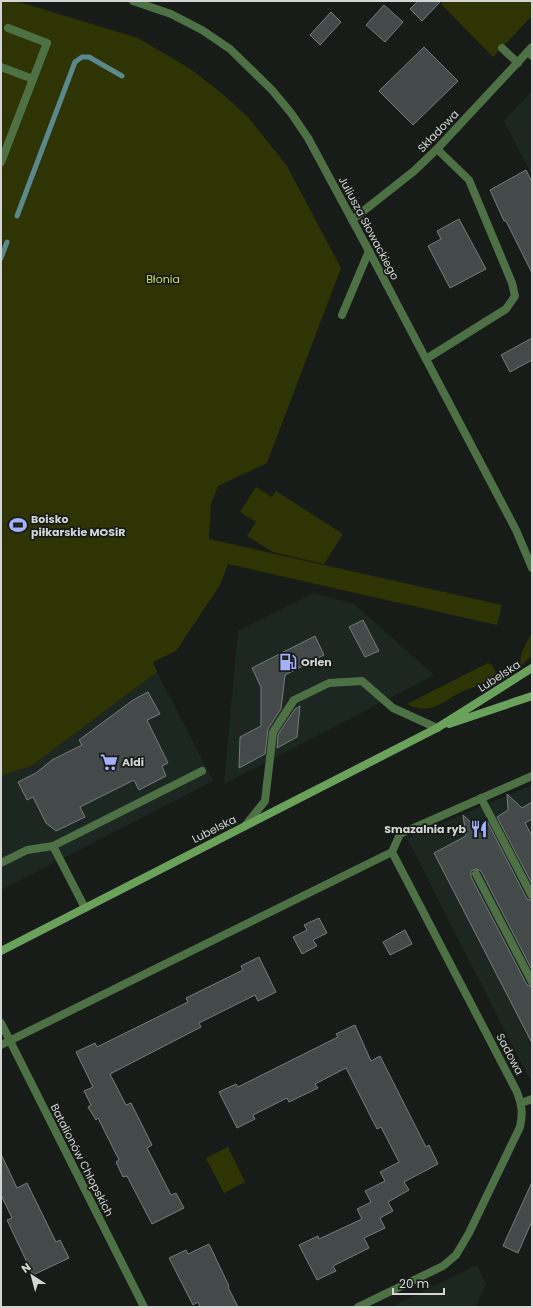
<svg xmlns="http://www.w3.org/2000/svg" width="533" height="1308" font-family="Poppins,sans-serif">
	<rect width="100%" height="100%" fill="#171c19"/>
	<path fill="#1c2721" d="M532,91V175L504,121Z
		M313,593L354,604L434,675L224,784L238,631Z
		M157,672L213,781L1,890V776L33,765Z
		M532,785V1084L407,838Z
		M477,1265L486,1284L476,1307H391Z"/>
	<path fill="#2e3404" d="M3,1H16L138,38L189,68L219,91L248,117L287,166L341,268L267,463L218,486L211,504L209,539L502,605L497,625L228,564L220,585L176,651L153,662L157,672L33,765L1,776V4Z
		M444,1H532V16L493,57L441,4Z
		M256,487L272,497L276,491L343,534L324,564L273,552L247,536L256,522L240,512Z
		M532,632V655L521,666H519L522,652Z
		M488,663L493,666L498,679C487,683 476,686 465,690C443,700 432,717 407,704Z
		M228,1147L245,1182L224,1193L206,1158Z"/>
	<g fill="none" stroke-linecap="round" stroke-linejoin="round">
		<path stroke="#5b888d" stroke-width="5" d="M17,216L75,62L82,57H89L122,76
			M1,258L7,242"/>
	</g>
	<path fill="#444a49" stroke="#757c7b" d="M418,1H441L422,21L410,9Z
		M384,5L403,22L385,42L366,25Z
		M331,12L341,22L320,45L310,35Z
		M424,47L458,81L413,125L379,91Z
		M526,170L532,182V273L506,221H504L490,190Z
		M459,219L486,269L450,288L428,246L441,239L437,231Z
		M532,338V360L510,372L501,355Z
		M363,620L379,651L365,657L349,627Z
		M315,636L324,655L285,675L281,709L268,729L265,754L239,768L240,737L261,726V687L252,668Z
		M148,692L160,714L147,720L168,763L162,766L166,776L139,790L134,780L80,807L85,817L56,831L46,823L33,797L27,800L18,782L36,773L52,760L82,745L79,740L133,700Z
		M300,706L297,737L277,748L278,734L295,709Z
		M507,794L522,808L532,802V819L525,823L532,836V884L497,817L508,810Z
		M463,815L476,827L487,821L527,899L532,901V970L481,871L476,869L471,871V877L527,985L532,987V1043L434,853L466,836Z
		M319,918L327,933L313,940L317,946L302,954L293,937L307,930L304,925Z
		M405,930L412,944L390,955L383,942Z
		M259,957L276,992L258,1001L255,995L199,1023L201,1027L110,1074L126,1105L131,1103L152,1145L147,1148L171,1195L176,1193L184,1208L152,1224L127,1176L123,1177L116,1162L119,1160L98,1118L96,1120L88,1107L91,1105L84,1091L93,1087L76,1052L95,1043L97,1047L188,1002L186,998L243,970L241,966Z
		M355,1025L371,1061L380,1056L426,1147L429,1145L438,1164L404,1182L409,1190L388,1202L393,1211L380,1218L385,1228L364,1238L369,1248L333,1266L336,1271L317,1280L299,1245L318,1236L319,1239L362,1219L357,1209L371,1202L365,1191L385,1181L380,1172L399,1162L381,1127L377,1129L346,1068L315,1084L318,1088L289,1102L287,1098L253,1115L255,1119L237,1128L219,1092L236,1084L238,1087L338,1037L336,1034Z
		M1,1154L17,1188L27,1183L56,1242L60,1240L69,1258L33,1275L7,1220L12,1218L1,1195Z
		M532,1182V1221L518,1253L503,1246Z
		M209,1244L229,1286L228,1287L238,1307H200L198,1302L193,1305L169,1258L186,1250L188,1254Z"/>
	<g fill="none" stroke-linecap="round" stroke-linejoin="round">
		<path stroke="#4e7045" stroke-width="8" d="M502,48L518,63
			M528,52L532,56
			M1,67L33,79
			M1,162L47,43L8,28
			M342,315L369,251
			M426,359L506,309L515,296L512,283L469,180L437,149
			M481,798L532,896
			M245,826L265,801L273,732L294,700L329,683L362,681L393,708L437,728
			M53,846L85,908
			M1,863L27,850L53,846L202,771
			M476,874L532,982
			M521,1103L532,1099"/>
		<path stroke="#4e7045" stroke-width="8" d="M352,220L414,171L437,149L532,47
			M1,1023L144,1307
			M1,1045L392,852L400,834L532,776
			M358,1307L443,1266L456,1255L469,1233L520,1127C523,1113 522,1106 517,1092L392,852"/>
		<path stroke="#4e7045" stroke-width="8" d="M133,1L171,14L202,30L230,49L272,90L291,113L308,138L369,251L516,530L532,568"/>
		<path stroke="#6aa15b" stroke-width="8" d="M449,724L532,696
			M1,951L437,728L532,668"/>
	</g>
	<defs>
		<g id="stadium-bare" transform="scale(1.38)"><path d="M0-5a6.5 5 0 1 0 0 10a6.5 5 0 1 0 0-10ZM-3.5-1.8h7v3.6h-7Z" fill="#a4b2fc" stroke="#171c19" stroke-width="2.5" paint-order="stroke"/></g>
		<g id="fuel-bare" transform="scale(1.38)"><path d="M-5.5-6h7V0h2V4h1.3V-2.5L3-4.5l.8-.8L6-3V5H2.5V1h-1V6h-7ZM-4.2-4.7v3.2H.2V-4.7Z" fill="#a4b2fc" stroke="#171c19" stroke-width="2.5" paint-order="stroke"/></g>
		<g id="supermarket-bare" transform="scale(1.38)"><path d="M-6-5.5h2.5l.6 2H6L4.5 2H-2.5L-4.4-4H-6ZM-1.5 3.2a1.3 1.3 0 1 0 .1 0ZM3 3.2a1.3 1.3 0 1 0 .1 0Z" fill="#a4b2fc" stroke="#171c19" stroke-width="2.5" paint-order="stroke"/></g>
		<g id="restaurant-bare" transform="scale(1.38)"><path d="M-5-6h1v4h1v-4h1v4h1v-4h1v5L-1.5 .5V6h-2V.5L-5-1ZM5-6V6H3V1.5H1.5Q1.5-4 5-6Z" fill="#a4b2fc" stroke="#171c19" stroke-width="2.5" paint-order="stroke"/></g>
	</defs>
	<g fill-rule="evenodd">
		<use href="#stadium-bare" x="18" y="525"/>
		<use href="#fuel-bare" x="288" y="662"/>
		<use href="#supermarket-bare" x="109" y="762"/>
		<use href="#restaurant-bare" x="479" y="829"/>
	</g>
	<g text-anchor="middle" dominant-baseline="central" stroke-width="3.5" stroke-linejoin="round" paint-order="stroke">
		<g font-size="11" fill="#d3d6d4" stroke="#171c19">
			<text transform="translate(438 131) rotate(-46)">Składowa</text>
			<text transform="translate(369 228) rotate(62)">Juliusza Słowackiego</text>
			<text transform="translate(499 676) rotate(-33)">Lubelska</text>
			<text transform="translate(214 829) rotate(-27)">Lubelska</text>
			<text transform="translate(510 1054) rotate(62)">Sadowa</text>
			<text transform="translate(82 1160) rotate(63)">Batalionów Chłopskich</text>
		</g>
		<g font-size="11" fill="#cedf6f" stroke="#171c19">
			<text x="163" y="279">Błonia</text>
		</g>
		<g font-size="11" font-weight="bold" fill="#d3d6d4" stroke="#171c19" text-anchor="start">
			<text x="31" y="519">Boisko<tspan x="31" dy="13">piłkarskie MOSiR</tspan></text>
			<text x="301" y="662">Orlen</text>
			<text x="122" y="762">Aldi</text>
			<text x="466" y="829" text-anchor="end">Smazalnia ryb</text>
		</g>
	</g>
	<rect width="533" height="1308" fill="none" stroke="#d3d6d4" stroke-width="4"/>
	<g transform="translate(32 1276) rotate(324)" stroke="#171c19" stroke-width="3" paint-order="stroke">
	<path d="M0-3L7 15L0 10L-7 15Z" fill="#d3d6d4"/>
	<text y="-6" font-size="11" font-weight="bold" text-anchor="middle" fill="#d3d6d4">N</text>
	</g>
	<path d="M393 1288v6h51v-6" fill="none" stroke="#d3d6d4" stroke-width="2"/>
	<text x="399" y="1288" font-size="12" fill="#d3d6d4" stroke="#171c19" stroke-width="3" paint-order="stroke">20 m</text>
</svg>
